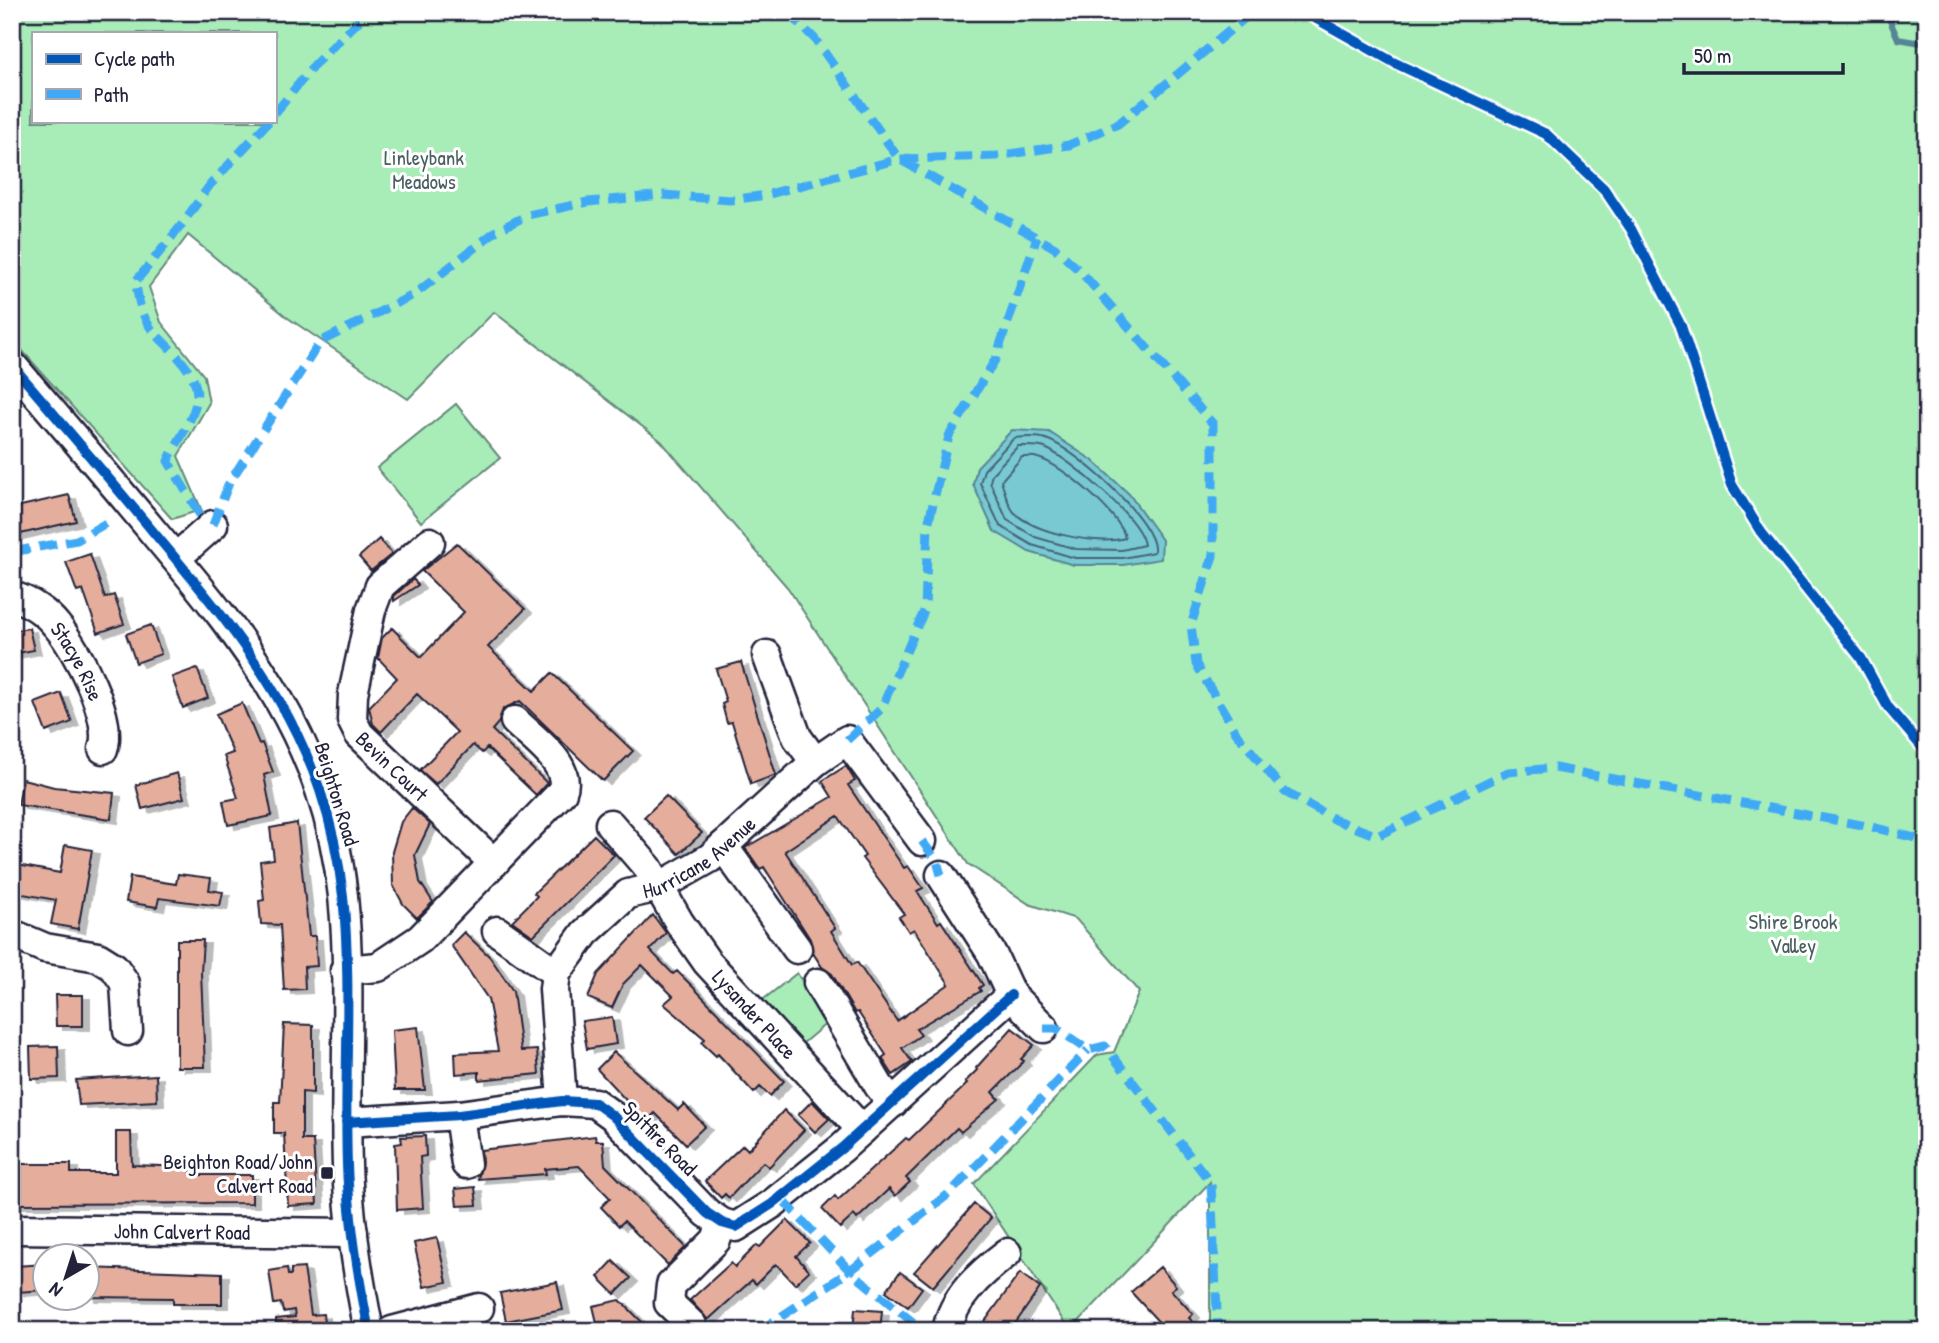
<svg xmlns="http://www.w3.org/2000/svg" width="1939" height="1343" font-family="'Patrick Hand',sans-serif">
	<defs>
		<filter id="shadow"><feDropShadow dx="7" dy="4" stdDeviation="0" flood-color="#0004"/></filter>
	</defs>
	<rect width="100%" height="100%" fill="#fff"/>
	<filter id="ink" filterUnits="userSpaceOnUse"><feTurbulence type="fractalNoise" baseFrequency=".0143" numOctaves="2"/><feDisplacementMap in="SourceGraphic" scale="14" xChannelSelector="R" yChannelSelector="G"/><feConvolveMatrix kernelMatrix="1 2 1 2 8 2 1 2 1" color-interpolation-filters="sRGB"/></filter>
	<g filter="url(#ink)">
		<path fill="#a8edb8" stroke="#65887a" stroke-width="2" fill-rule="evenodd" d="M12,12H1927V1331H1210V1182L1070,1331L974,1184L1097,1055L1114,1052L1139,992L1076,919L1029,904L968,864L788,588L661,441L494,312L408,399L288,318L188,235L149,287L161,322L204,376L209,403L178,456L203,513L194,512L172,519L12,339ZM33,33H275V121H33Z
			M456,404L500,458L421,522L377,468Z
			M797,973L828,1022L802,1044L760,1002Z"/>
		<path fill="#79c9d3" stroke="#568696" stroke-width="2" d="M1012,430L1049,432L1092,460L1129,494L1162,540L1161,559L1123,565H1074L1029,552L994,531L973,484L977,467Z"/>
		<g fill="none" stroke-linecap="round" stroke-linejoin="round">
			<path stroke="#456578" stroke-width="2" d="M1014,438C1023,437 1038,436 1046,439C1074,448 1159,523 1154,552L1123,558H1075L1032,545L1000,526L980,483L984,470Z
				M1018,446C1026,446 1038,445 1045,448C1070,459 1141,519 1144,545L1122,550L1076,549L1035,537L1007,520L990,482L992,474Z
				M1022,457C1027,457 1033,456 1038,458C1060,463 1123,517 1125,538C1100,546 1033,533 1014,512C1008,505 1004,490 1001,481Z"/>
			<path stroke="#568696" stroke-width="6" d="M1886,12L1898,39L1927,44"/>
		</g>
		<path fill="#e5ae9c" stroke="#22223b" stroke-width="2" fill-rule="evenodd" filter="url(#shadow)" d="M69,495L76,521L12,536V508Z
			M379,539L392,554L371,571L359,557Z
			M457,543L525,609L488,647L534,691L552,673L633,751L603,781L520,701L503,709L499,722L492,730L547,783L536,795L487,748L482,753L473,745L436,784L420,770L457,732L417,694L381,732L373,724L369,707L397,678L378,658L382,638L392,628L421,657L464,612L422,571Z
			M90,554L105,598L114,595L124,624L98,633L83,590L77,592L66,562Z
			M413,579L418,585L394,601V596Z
			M151,625L161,654L136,663L126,634Z
			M29,628L34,650L12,654V631Z
			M741,662L776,775L751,784L732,722L727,723L722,704L726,702L716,669Z
			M197,668L208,698L183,708L172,677Z
			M61,693L72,722L46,732L35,703Z
			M242,703L259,744L262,743L273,772L264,775L272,816L228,825L223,801L238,798L224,756L233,753L216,714Z
			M846,766L855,781L848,785L904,868L908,866L923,888L917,891L938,923L941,921L983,985L979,988L981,991L916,1029L921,1035L902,1048L912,1062L893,1075L882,1058L886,1055L858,1012L855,1013L832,974L822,967L813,953L810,939L764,867L760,869L745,848L832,797L822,781ZM838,816L865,856L862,858L904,914L899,917L909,932L914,929L949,984L897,1021L857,962L852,965L831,931L835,928L785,851Z
			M177,773L184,798L142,809L136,785Z
			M23,779L54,787L114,793L111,819L18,805Z
			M666,796L702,833L679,854L644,817Z
			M412,808L430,824L415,855L420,882L433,902L417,918L403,904L393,885L392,852L401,822Z
			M297,823L309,936H315L317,966L304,967L305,989L284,990L280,925L261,924L259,901L264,900L260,861L274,859L270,828Z
			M594,835L614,855L533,936L512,921L537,896L534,893Z
			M65,845L92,850L78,929L51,924L56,900L12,892V864L60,873Z
			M178,874L211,878L209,890L223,892L220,906L159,898L157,907L126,902L130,877L176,884Z
			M653,915L666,933L650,950L673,974L677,971L694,988L784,1081L770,1096L760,1087L754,1093L718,1054L716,1056L702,1043L705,1039L664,1004L673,996L642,965L623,984L612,1008L588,998L598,974Z
			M464,932L490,957L513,991L521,1051L537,1050L539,1074L479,1080V1072L456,1074L455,1053L498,1051L488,999L451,945Z
			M177,940H203L201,972L205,1067H177Z
			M55,995H83V1026H56Z
			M612,1017L616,1044L587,1049L582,1021Z
			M284,1024L313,1025V1093L302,1092V1140H313L317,1204L288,1206L284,1133H274V1102H280Z
			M418,1027L425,1090H395L392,1030Z
			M1012,1028L1034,1045L1021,1059L1024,1061L993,1092L999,1099L961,1132L957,1128L906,1178L910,1182L895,1196L889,1189L857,1219L854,1215L840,1228L822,1209L835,1196L838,1200L906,1138L909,1140L967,1084L965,1082L977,1070L976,1068Z
			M58,1046L59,1078L31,1079L30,1047Z
			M614,1052L678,1110L684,1104L705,1126L686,1144L655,1113L646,1122L597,1069Z
			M156,1075L157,1101L79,1105L76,1080Z
			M812,1101L829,1119L815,1132L798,1115Z
			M784,1110L804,1130L769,1167L763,1162L729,1198L725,1194L721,1198L705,1181L743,1145L748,1150Z
			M116,1132H131L132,1165L191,1167V1175H252V1203L13,1204V1164H71V1173H116Z
			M425,1136L426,1156L420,1157L423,1208L397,1210L395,1144L402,1143L401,1137Z
			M595,1136L596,1141H603L605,1165L686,1247L668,1265L624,1221L619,1226L601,1207L610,1198L579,1166L545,1169L546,1174L478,1179L482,1162L481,1150Z
			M475,1187L477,1205L457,1206L455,1189Z
			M974,1204L991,1218L933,1287L914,1272Z
			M787,1220L810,1243L796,1256L809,1271L795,1284L776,1264L756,1284L752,1280L708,1320L690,1300L731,1263L735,1267L757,1245L760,1247Z
			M437,1238L447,1282L424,1287L414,1243Z
			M613,1261L631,1278L615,1294L598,1277Z
			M46,1264V1290L17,1292L15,1266Z
			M1160,1267L1176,1286L1171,1290L1193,1314L1189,1318L1201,1331H1167L1131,1292Z
			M88,1268L222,1273V1304H173V1298L88,1297Z
			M287,1268L288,1275H291V1269L304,1268L311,1315L323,1314L325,1331H276V1319L295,1317L294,1310L283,1312L281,1303L274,1304L269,1271Z
			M900,1272L922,1288L908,1307L886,1291Z
			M1020,1273L1040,1288L1010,1331H978Z
			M557,1282L563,1310L506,1321L500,1293Z
			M620,1300L651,1331H599L593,1306Z
			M855,1309L882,1311L880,1331H853Z"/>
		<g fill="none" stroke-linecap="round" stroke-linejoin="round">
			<g stroke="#22223b" stroke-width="33">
				<g id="minor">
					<path d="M12,365C60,421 108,477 155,534C251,648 326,741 343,896C352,984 344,1076 347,1165C349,1221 358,1276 369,1331"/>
					<path id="s1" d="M430,542L380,586L371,610L353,694L352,720L359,734L494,863"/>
					<path d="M176,558L213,525"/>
					<path id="s2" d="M12,596C29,601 46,612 57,626C77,649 114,720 103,749"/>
					<path d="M767,655L797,737L815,762"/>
					<path id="s3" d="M610,824L648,868L679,922L707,962L862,1130"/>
					<path d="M723,846L797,949"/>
					<path d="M941,875L992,954L1011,995L1044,1028"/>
					<path d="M497,931L556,973"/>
					<path d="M12,934L45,948L98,957L114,967L125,983L128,1031"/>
					<path d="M345,970L378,967L420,939L562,792C573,765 533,739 515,721"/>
					<path d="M818,983L879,1086L893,1103"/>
					<path id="s4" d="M562,1101L554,989L556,973L585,933L628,894L659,887L710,858L815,762L847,740L922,841"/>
					<path d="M459,1115L466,1164"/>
					<path d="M346,1122L459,1115L562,1101L595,1103L613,1116L707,1213L722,1223L736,1227L772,1204L842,1148L1011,995"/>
					<path id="s5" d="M12,1229L353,1233"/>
					<path d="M692,1325L669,1303L671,1285L716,1240L722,1223"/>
					<path d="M392,1331L479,1308"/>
					<path d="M947,1331C953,1297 981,1273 1007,1253"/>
				</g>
			</g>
			<use href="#minor" stroke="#fff" stroke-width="28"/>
			<path stroke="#3fa9f5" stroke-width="9" stroke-dasharray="18 9" stroke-linecap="butt" d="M787,12L815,39L899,159L1055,248L1082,273L1213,424V556L1191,625L1196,664L1237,734L1285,792L1336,820L1377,836L1508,772L1555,768L1872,827L1927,841
				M275,113L315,64L368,12
				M200,515L168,461C176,443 192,422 196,403C203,372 166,348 150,327C141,314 137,296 136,281L180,227L210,185L269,121
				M213,525L229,483L320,342L415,294L496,231L528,215L588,202L663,195L731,200L766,195L899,159L997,156L1069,145L1118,124L1252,12
				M12,552L77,540L106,523
				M847,740L881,709L925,609L928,525L949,436L995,360L1037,237
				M922,841L937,861L941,875
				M1044,1028H1056L1088,1050L1105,1046L1211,1183L1218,1331
				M914,1323L850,1271L950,1193L1088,1050
				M759,1331L850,1271L781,1198"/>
			<g stroke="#fff" stroke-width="15">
				<path id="cycleway" d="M1304,12L1395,63L1546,134L1604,189L1631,229L1681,326L1732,485L1761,532L1861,658L1888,707L1927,753
					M12,365C60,421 108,477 155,534C251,648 326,741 343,896C352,984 344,1076 347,1165C349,1221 358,1276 369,1331
					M346,1122L459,1115L562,1101L595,1103L613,1116L707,1213L722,1223L736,1227L772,1204L842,1148L1011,995"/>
			</g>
			<use href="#cycleway" stroke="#0057b8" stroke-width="10"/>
		</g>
	</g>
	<rect fill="#22223b" stroke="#fff" stroke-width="2.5" x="320" y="1166" width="14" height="14" rx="3.5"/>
	<g text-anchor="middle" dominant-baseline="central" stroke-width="6" stroke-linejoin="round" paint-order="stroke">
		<g font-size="21" fill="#4a5f60" stroke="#fff">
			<text x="424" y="157">Linleybank<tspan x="424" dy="24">Meadows</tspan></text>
			<text x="1793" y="921">Shire Brook<tspan x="1793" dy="24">Valley</tspan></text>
		</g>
		<g font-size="21" fill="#22223b" stroke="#fff">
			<text stroke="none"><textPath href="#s2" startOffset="96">Stacye Rise</textPath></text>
			<text stroke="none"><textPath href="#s1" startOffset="266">Bevin Court</textPath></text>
			<text transform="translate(337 794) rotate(73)">Beighton Road</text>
			<text stroke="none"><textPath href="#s4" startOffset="317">Hurricane Avenue</textPath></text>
			<text stroke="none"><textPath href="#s3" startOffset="240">Lysander Place</textPath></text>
			<text transform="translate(660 1138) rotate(45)">Spitfire Road</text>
			<text stroke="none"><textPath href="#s5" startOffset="170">John Calvert Road</textPath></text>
		</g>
		<g font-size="21" fill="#22223b" stroke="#fff" text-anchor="end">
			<text x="313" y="1161">Beighton Road/John<tspan x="313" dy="24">Calvert Road</tspan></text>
		</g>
	</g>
	<rect width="1939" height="1343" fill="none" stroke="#fff" stroke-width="42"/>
	<rect x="21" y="21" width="1897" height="1301" fill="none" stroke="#22223b" stroke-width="2.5" filter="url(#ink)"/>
	<rect x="32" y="32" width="245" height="91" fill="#ffffff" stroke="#a7a7b1" stroke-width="2"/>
	<rect x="46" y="54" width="35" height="10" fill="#0057b8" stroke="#a7a7b1" stroke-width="2"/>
	<text x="94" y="66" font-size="21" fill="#22223b">Cycle path</text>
	<rect x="46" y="89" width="35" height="10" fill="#3fa9f5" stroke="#a7a7b1" stroke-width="2"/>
	<text x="94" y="102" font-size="21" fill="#22223b">Path</text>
	<g transform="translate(66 1277) rotate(219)"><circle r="33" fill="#ffffff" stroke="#a7a7b1" stroke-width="2"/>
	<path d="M0-5L12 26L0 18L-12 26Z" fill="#22223b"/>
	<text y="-10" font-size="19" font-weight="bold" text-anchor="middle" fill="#22223b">N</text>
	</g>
	<path d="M1684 63v10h159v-10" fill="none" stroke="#22223b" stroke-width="3.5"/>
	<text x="1694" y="63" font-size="21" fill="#22223b" stroke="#ffffff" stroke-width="5" paint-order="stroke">50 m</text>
</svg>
